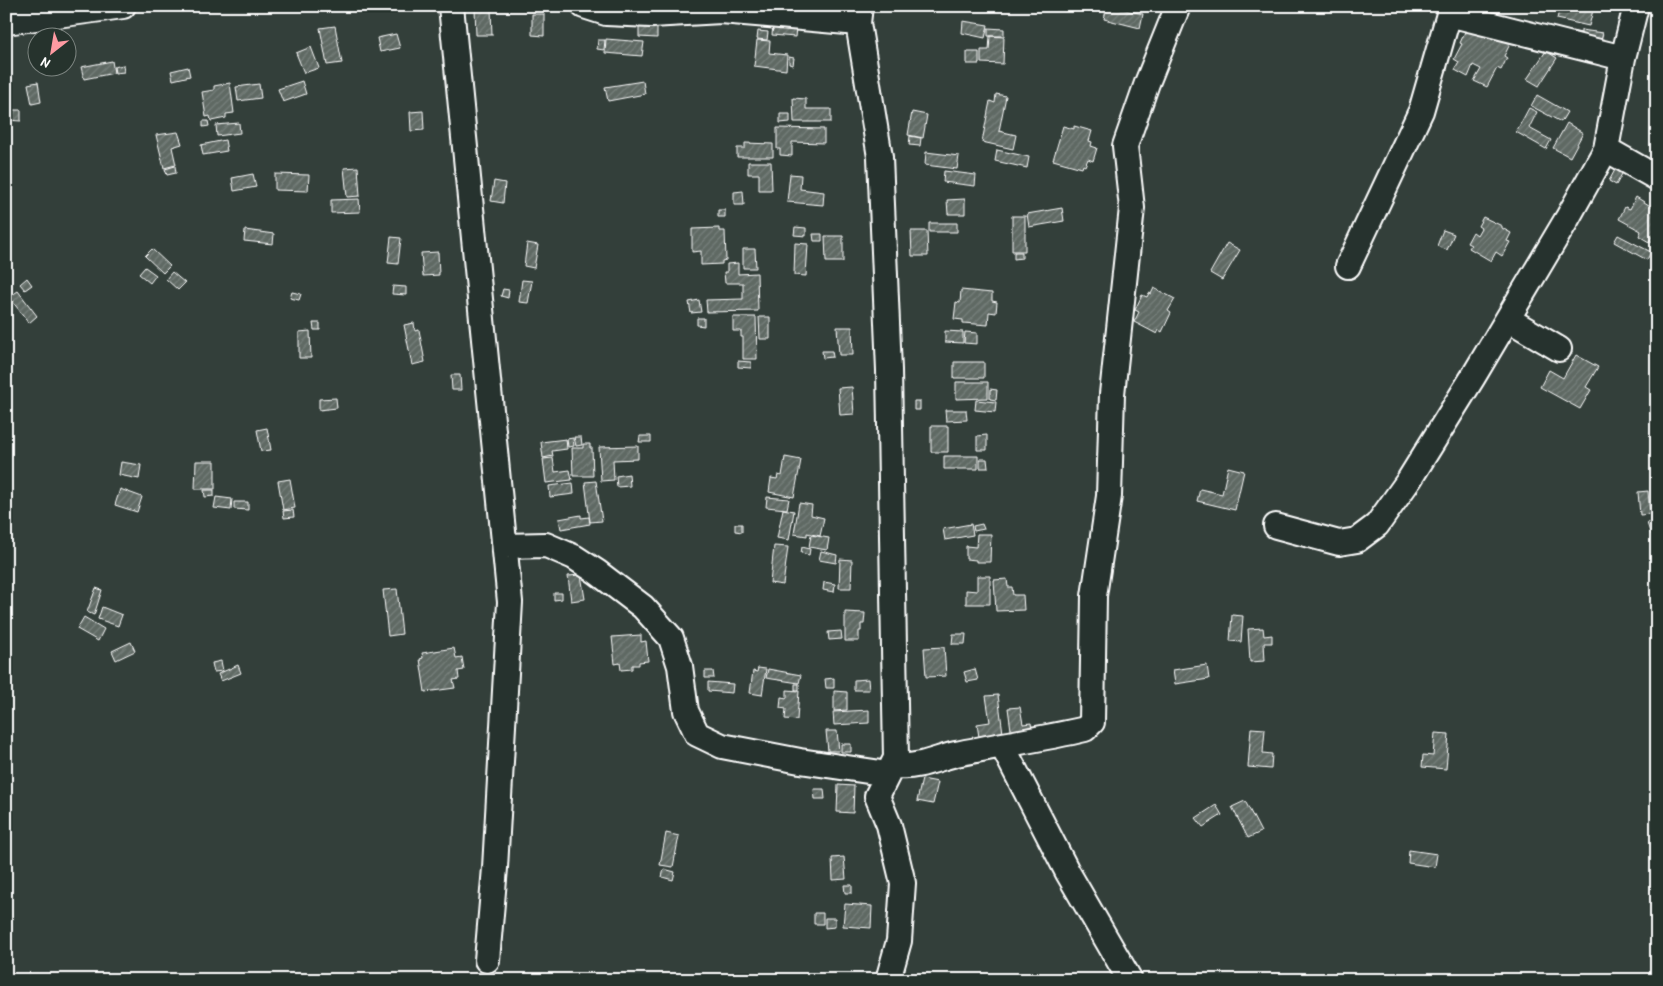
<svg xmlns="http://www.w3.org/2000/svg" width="1663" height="986" font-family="'Patrick Hand',sans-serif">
	<defs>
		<pattern id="building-hatch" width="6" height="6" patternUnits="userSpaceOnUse" patternTransform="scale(1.25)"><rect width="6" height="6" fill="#5f6964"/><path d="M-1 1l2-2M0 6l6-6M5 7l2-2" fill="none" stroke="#77807b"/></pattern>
	</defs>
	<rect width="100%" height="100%" fill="#333f3a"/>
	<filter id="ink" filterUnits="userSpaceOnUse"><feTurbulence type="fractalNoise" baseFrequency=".02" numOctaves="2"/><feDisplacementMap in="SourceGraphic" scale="10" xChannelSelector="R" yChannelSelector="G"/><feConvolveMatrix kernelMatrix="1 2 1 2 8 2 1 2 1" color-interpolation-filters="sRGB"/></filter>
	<g filter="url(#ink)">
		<path fill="url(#building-hatch)" stroke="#fff" d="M1107,6L1143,14L1140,28L1104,19Z
			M1560,6H1594L1589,26L1557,19Z
			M475,9H491L492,35H476Z
			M532,14H544V36L532,35Z
			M963,21L988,25L985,38L962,33Z
			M639,23H657V38L639,37Z
			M773,25L796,28L795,37L772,35Z
			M335,26L342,63L327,65L320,28Z
			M1467,27L1492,32L1489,38L1493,40L1496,34L1511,42L1504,56L1507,58L1501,70L1497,68L1487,87L1474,81L1481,69L1473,65L1468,77L1455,70L1459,62L1454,59L1462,44L1460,43Z
			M988,28L1004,29V36H988Z
			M1581,30L1603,33L1599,48L1572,36V31L1581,33Z
			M758,31L768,32L767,40L757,39Z
			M396,34L400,48L380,52L377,38Z
			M990,36L1004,37L1003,64L981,63V50H989Z
			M606,39L644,42L642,56L605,53Z
			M598,40H605L604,50L597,49Z
			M757,40L770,41L769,53L787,55L786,70L754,66Z
			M311,47L319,68L304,73L296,53Z
			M1546,51L1557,58L1539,86L1527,79Z
			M967,52H979V64H967Z
			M789,57L794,58L793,65L789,64Z
			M112,61L114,73L84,79L81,67Z
			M123,65L124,72L115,73L114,67Z
			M188,67L190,76L173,80L171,71Z
			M302,81L306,94L283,102L278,89Z
			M643,81L645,94L608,101L605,87Z
			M38,82L41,102L32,104L28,84Z
			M230,83L234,113L226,114V118L211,121L210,116L206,117L202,92L214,90V86Z
			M259,84L261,98L238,101L236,87Z
			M996,94L1006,96L999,131L1016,135L1013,149L982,142L990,101L995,103Z
			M1537,95L1567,112L1561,122L1531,106Z
			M793,98L806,99V109H831V122H794Z
			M1529,108L1537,112L1529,128L1551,140L1546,149L1516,132Z
			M6,110H21V121L6,120Z
			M423,111L424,130L411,131L410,112Z
			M912,112L927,115L923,138L908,135Z
			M780,114H790V122L780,123Z
			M203,121H208L209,126L203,127Z
			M239,123L240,133L217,136L216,125Z
			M1567,123L1583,133L1570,157L1553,148Z
			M1063,126L1074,129V126L1092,131L1089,141L1092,142L1091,146L1097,148L1093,161L1088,159L1085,166L1083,165L1082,168L1053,160Z
			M777,128L824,129V143L792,142V156L780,155V149H777Z
			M178,132L182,144L172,147L176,165L164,168L156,135Z
			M910,136L921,138L920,146L909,145Z
			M225,140L227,151L203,155L201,145Z
			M745,143L773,144V157H737V148H745Z
			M997,150L1029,157L1027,168L995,161Z
			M926,152L959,156L957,169L925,165Z
			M748,162H771L772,190H759V174H748Z
			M175,166L176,173L167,175L165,169Z
			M358,167L360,196L347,197L344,168Z
			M1616,168L1623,172L1616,185L1609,181Z
			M944,171L976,175L975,186L943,182Z
			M253,174L256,187L234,191L232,178Z
			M275,174L309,175L308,191L275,190Z
			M790,174L801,175L800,189L824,192L823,205L787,202Z
			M494,181L505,183L503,203L491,201Z
			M743,191L744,205H734V192Z
			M1636,197L1657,210V227L1649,242L1639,236L1641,231L1619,219L1625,207L1630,209Z
			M359,199L360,212L331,213V200Z
			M965,199V214H948L947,200Z
			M1062,208L1064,221L1029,227L1027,214Z
			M718,210H725V217H718Z
			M1012,216H1025V251H1012Z
			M1483,217L1502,226V228L1511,233L1507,241L1510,242L1502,256L1496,252L1491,261L1469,248L1471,245L1467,243L1473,232L1477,235L1481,228L1478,226Z
			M929,223H957V232H929Z
			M795,227L806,228V236L794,235Z
			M719,228V231H725L726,260L722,261V264L701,265V251L692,252V229Z
			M245,230L274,234L273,244L244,241Z
			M1443,230L1454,234L1447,250L1437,246Z
			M911,231H927L928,256H912Z
			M1656,232L1657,233L1656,245L1651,242Z
			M813,234H822V241H814Z
			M1618,235L1651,252L1647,260L1614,242Z
			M825,236H843V262H826Z
			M391,237L401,238L398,264L388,263Z
			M527,243L538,245L534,268L524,266Z
			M795,243L808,244L806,276L794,275Z
			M1227,243L1240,250L1222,280L1210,273Z
			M152,249L170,266L163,273L145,256Z
			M743,249H755L756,268H743Z
			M438,252L439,275L423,276L421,253Z
			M1014,252H1022V258L1014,259Z
			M738,263V274L757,273L758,311L707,312L706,300L743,299V283H725L724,272H727V264Z
			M145,267L156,275L150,283L139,274Z
			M172,272L185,283L178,290L166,279Z
			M27,278L32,285L25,290L20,284Z
			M522,280L532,281L528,303L519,302Z
			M393,286L406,287V295L392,294Z
			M1154,288L1175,299L1168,311L1171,313L1162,332L1159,330L1157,334L1134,322L1139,312L1135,310L1142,295L1147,297L1149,293L1151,294Z
			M503,289L509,290L508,298L501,296Z
			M961,290L992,293V301L997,302L996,313L989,312L988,325L963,323V320L954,319L956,302L960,303Z
			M18,291L37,316L29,323L9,297Z
			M292,292L301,294L299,300L290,298Z
			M699,300L701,312L691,313L689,302Z
			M733,317H756L757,359H743V337H741V331H733Z
			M759,317H770V339H760Z
			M697,318H704V326L697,325Z
			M313,323H320V330H314Z
			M414,323L415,331L419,330L425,362L412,365L404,325Z
			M837,327H852L853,355H839Z
			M310,331L311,358H299V332Z
			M945,331L963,332V343L945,342Z
			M965,332L977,333V344L964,343Z
			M822,351H832L833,357L823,358Z
			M1576,355L1598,367L1586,387L1591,390L1580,409L1540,387L1549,370L1563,378Z
			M738,361L751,362V368L738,367Z
			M954,362H984V378H954Z
			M451,375H460L461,390H452Z
			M956,382H988V398L956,399Z
			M852,387L854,414L840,415L838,388Z
			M990,389L997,390L996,400L990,399Z
			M336,398L337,408L319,410V399Z
			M976,400L996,402L995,412L975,410Z
			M914,401H920V410H914Z
			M945,410H966L967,420L946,421Z
			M931,426H948V452H931Z
			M267,428L271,450L261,451L257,430Z
			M987,435V450H977V436Z
			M640,436H651V442H639Z
			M574,437H581L582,445L576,446Z
			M573,438L574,446L568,447L567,439Z
			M566,439L567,449L552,451L553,456L543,458L541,442Z
			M583,444H590V448H592L593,476H573L572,448H583Z
			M638,446V459L613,460L614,480L601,481L599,447Z
			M944,456H978V469H944Z
			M785,457L801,460L794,497L769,492L771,478L777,479L778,475L782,476Z
			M553,458L555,472L570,470L572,480L546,483L543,459Z
			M980,459H987L988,468H980Z
			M196,461H215V489H195Z
			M121,462L141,465L139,479L119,475Z
			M1228,467L1244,471L1235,510L1197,501L1200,489L1222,494Z
			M629,474L630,486L617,487L616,476Z
			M290,479L295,508L283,510L278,481Z
			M596,481L602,521L590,522L585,482Z
			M573,483L574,494L550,497L549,486Z
			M120,489L142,497L137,512L115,505Z
			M204,490H214V496L205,497Z
			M1648,491L1650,514L1640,515L1638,492Z
			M216,497L232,499L231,510L214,508Z
			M767,497L789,499L787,509L766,507Z
			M234,502H248V510L234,509Z
			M799,503L812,505L811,515L824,518L820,536L807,533V536L794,534Z
			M783,509L794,511L789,540L777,538Z
			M293,510L294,517L284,518L283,511Z
			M581,515V518L589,517L590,524L561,529L559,519Z
			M1657,520V534L1651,535L1647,523Z
			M735,524H742V532L735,531Z
			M971,524L973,535L945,540L943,529Z
			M982,524L984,529L974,531L973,526Z
			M977,534H991L990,562H976V560L966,559V546L976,547Z
			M811,535L829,538L827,550L809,547Z
			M774,546L788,547L783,585L770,583Z
			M802,547L810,549L809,555L801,553Z
			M821,551L837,555L836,563L819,560Z
			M840,559L852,560L851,588H839Z
			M581,575L585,599L571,601L568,576Z
			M977,576H990V604H966V590L977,591Z
			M1007,579L1008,587H1012L1013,595H1023L1024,610L996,611L994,580Z
			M824,582L835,584L834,592L823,590Z
			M96,588L102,590L94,615L87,612Z
			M397,589L402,634L388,636L383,590Z
			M554,593H562V599L554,600Z
			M102,607L122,615L118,626L98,619Z
			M845,612L865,613L864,624H861V631H859V641H845Z
			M1232,615L1243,616L1241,642L1230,641Z
			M84,617L104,629L98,641L77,629Z
			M1263,628L1264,636L1272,635V643H1264L1265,661L1250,662L1248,629Z
			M841,631L842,639L829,640L828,632Z
			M953,634H966L965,644H952Z
			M641,635V642L646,641L648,661L639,662V665H632V669L621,670L620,663L615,664L612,637Z
			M131,642L135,651L116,660L112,651Z
			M944,647L946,676L926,677L924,648Z
			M454,648L456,658L462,657L464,670L458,671L459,679L453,680L455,688L425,692L420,659L423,658L422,653Z
			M221,661L223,671L214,672L212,663Z
			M238,665L241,673L221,681L218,674Z
			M1207,665L1209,679L1175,684L1173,670Z
			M758,668L766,669L762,695L750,693L753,671L757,672Z
			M768,669L801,675L799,683L766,678Z
			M975,669L978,680L967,682L964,672Z
			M705,671H713L714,678H705Z
			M834,678V688H826L825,679Z
			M868,679L869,690H854V680Z
			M708,682L733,684L732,693L708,691Z
			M795,684H799V690H795Z
			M787,690L799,691L797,720L785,719L786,709L780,708L781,697L787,698Z
			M834,691L847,692V710L834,711Z
			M998,695L1004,741L988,736L979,737L977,724L990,722L986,696Z
			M1020,707L1023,724L1031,723L1033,735L1012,737L1008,708Z
			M869,710V723L834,725L833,712Z
			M1251,728L1265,729L1263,753L1272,754L1271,769L1248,767Z
			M826,731H837L839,751H828Z
			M1435,733L1449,734L1446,769L1422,767L1423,755L1433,756Z
			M841,744H851V752H841Z
			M922,779L938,782L933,804L917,801Z
			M838,785L854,786L853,813L837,812Z
			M814,789H824L825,799H815Z
			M1245,801L1261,832L1248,838L1232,807Z
			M1216,805L1222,815L1203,827L1196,818Z
			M666,833L679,836L673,867L660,865Z
			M1409,850L1437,854L1435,867L1408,863Z
			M844,857L846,879L833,880L832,858Z
			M664,869L675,872L673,880L662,877Z
			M844,885H852V893H845Z
			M845,904L872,906L871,928L843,926Z
			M814,913H823V924H814Z
			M825,918H835V927L825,928Z"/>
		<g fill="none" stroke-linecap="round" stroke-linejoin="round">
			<g stroke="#fff" stroke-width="28">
				<path id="minor" d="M451,6L510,602L495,868L487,960
					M584,6L606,13L651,15L721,11L858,23
					M860,6L858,23L880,157L889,370L896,758L899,766C918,768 938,758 956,754C999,745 1043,739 1085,729L1092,722L1094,596L1109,496L1112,394L1132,208L1125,146L1147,83L1178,6
					M1451,6L1449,14L1623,58
					M6,22L123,6
					M1606,149L1657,178
					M1348,266L1421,111L1449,14
					M1508,319L1559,349
					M1276,526L1339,543L1357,540L1377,525L1409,480L1473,377L1567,219L1606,149L1623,58L1636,6
					M505,546L546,545L574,557L597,572L643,607L671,638L680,666L686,711L697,734L722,746L800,761L888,774
					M1002,745L1068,873L1130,980
					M888,980L899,941L903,883L889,825L877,796L895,760"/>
			</g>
			<use href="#minor" stroke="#26332d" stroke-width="24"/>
		</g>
	</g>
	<rect width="1663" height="986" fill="none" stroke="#26332d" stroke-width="25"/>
	<rect x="12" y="12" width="1638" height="961" fill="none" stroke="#fff" stroke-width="2" filter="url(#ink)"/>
	<g transform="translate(52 52) rotate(211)"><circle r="24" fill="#26332d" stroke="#7d8581"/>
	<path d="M0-4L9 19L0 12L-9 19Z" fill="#ff9aa2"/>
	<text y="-8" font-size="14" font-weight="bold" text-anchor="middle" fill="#ffffff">N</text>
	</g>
</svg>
